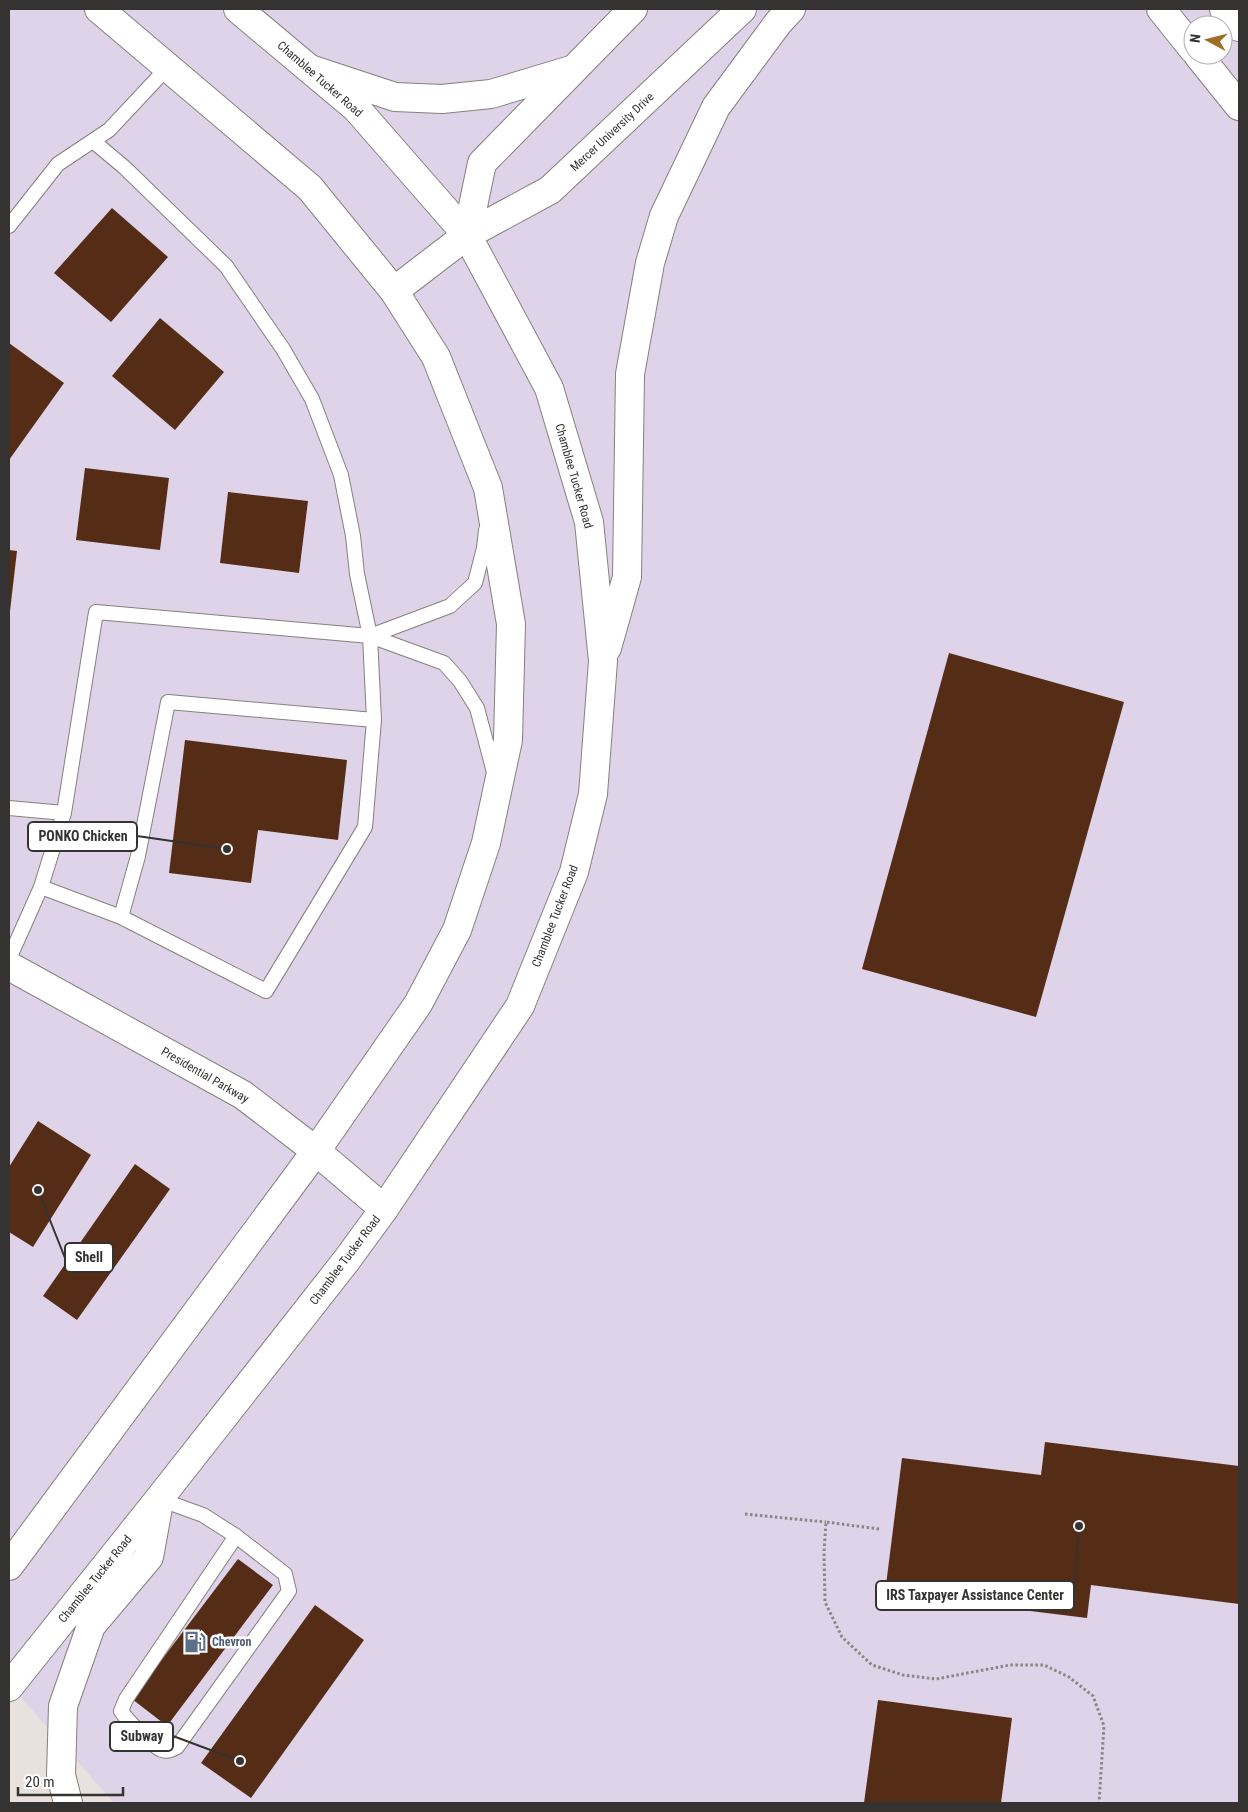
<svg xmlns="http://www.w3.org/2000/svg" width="1248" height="1812" font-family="'Roboto Condensed',sans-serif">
	<rect width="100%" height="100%" fill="#e8e1dd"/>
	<path fill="#ded3e8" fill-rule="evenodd" d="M9,9H1239V1803H114L9,1684ZM1193,25H1223V55H1193Z"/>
	<path fill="#552d16" d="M112,208L168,257L111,322L54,273Z
		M160,318L224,372L175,430L112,376Z
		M9,343L64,383L9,460Z
		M85,468L169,478L160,550L76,540Z
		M228,492L308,501L299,573L220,563Z
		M9,550L17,551L10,611H9Z
		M949,653L1124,702L1036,1017L862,969Z
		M185,740L347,760L338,840L258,830L251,883L169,873Z
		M38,1121L91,1155L33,1247L9,1232V1167Z
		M135,1164L170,1189L77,1320L43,1296Z
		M1045,1442L1239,1466V1604L1091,1585L1087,1618L885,1593L902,1458L1041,1475Z
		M238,1559L273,1585L167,1726L132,1699Z
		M315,1605L364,1640L251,1798L201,1763Z
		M878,1700L1012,1718L1001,1803H864Z"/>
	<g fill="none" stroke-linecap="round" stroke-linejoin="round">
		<g stroke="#87807d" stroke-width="16">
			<path id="service" d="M9,226L58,164L109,130L168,67
				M370,636L450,606L464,593L475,583L484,548L486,530
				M9,808L64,813
				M41,887L121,917L266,991L365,827L374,720L370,636L357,574L353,536L341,475L312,399L283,349L226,266L124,167L93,141
				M121,917L138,856L168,702L374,720
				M9,959L41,887L64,813L96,612L370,636L444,663L460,681L477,708L495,776
				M159,1499L203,1515L236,1536L285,1574L289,1591L177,1747C171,1750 168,1752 162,1750C153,1747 127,1720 121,1711L126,1699L236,1536"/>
		</g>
		<g stroke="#87807d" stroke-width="30">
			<path id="minor" d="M1161,9L1193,49
				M1224,9L1239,27
				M1198,55L1239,106"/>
		</g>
		<g stroke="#87807d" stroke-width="30">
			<path id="tertiary" d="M310,69L395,97L442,99L491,94L571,70
				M467,235L482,163L633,9
				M394,291L467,235L550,190L742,9
				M9,966L243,1095L316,1151L384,1209"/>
		</g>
		<g stroke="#87807d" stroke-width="30">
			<path id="secondary" d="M607,648L627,577L630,374L650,263L664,216L716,107L778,23L791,9
				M9,1566L316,1151L418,1004L457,930L486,843L508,740L511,624L488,488L436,357L394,291L310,188L99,9
				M9,1687L159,1499L346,1261L384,1209L520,1006L574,872L593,794L603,661L589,522L549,388L467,235L356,108L238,9
				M68,1803L61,1775L63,1706L91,1626L149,1557L159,1502"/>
		</g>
		<path stroke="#8a8683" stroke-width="3" stroke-dasharray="2.5 2.5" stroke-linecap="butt" d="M745,1514L826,1522
			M879,1529L826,1522L824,1552L825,1602L842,1637L872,1665L903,1675L936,1679L1010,1665H1044L1069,1677L1093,1696L1104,1726L1099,1803"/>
		<use href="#service" stroke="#fff" stroke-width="14"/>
		<use href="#minor" stroke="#fff" stroke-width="28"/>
		<use href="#tertiary" stroke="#fff" stroke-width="28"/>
		<use href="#secondary" stroke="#fff" stroke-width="28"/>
	</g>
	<defs>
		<g id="fuel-bare" transform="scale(1.725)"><path d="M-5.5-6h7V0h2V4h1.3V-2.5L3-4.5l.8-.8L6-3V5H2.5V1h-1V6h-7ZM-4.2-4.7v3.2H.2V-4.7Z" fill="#5c6f8a" stroke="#fff" stroke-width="2.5" paint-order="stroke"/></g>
	</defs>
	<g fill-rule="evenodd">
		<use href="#fuel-bare" x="195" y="1642"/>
	</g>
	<g text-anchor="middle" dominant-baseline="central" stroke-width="5" stroke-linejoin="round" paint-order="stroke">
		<g font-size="12" fill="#353331" stroke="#fff">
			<text transform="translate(320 79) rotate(41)">Chamblee Tucker Road</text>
			<text transform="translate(612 132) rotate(-43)">Mercer University Drive</text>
			<text transform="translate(574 476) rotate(74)">Chamblee Tucker Road</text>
			<text transform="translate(555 916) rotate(-69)">Chamblee Tucker Road</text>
			<text transform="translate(205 1075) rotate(30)">Presidential Parkway</text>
			<text transform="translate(345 1260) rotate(-53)">Chamblee Tucker Road</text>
			<text transform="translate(95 1579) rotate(-51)">Chamblee Tucker Road</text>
		</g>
		<g font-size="12" font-weight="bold" fill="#4e5e75" stroke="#fff" text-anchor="start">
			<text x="212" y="1642">Chevron</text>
		</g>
	</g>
	<path fill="none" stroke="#353331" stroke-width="2" d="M227 849L137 836M38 1190L65 1258M1079 1526L1074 1595M240 1761L173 1736"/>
	<g fill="#353331" stroke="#fff" stroke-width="2">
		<circle cx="227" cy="849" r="5"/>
		<circle cx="38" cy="1190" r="5"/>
		<circle cx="1079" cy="1526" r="5"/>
		<circle cx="240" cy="1761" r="5"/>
	</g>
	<g fill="#fff" stroke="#353331" stroke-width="2">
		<rect x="28" y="822" width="109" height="29" rx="5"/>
		<rect x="65" y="1243" width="48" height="29" rx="5"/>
		<rect x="876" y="1581" width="198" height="29" rx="5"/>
		<rect x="110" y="1722" width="63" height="29" rx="5"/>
	</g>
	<g font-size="14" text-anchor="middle" font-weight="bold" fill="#353331">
		<text x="83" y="841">PONKO Chicken</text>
		<text x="89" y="1262">Shell</text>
		<text x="975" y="1600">IRS Taxpayer Assistance Center</text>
		<text x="142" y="1741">Subway</text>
	</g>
	<rect width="1248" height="1812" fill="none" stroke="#353331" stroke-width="20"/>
	<g transform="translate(1208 40) rotate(277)"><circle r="24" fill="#ffffff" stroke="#aeadad"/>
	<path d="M0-4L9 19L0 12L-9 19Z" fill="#a16d24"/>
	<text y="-8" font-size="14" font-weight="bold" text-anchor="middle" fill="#353331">N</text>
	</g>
	<path d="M18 1787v8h105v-8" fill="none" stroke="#353331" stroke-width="2.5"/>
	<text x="25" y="1787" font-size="15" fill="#353331" stroke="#ffffff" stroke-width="4" paint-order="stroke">20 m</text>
</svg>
